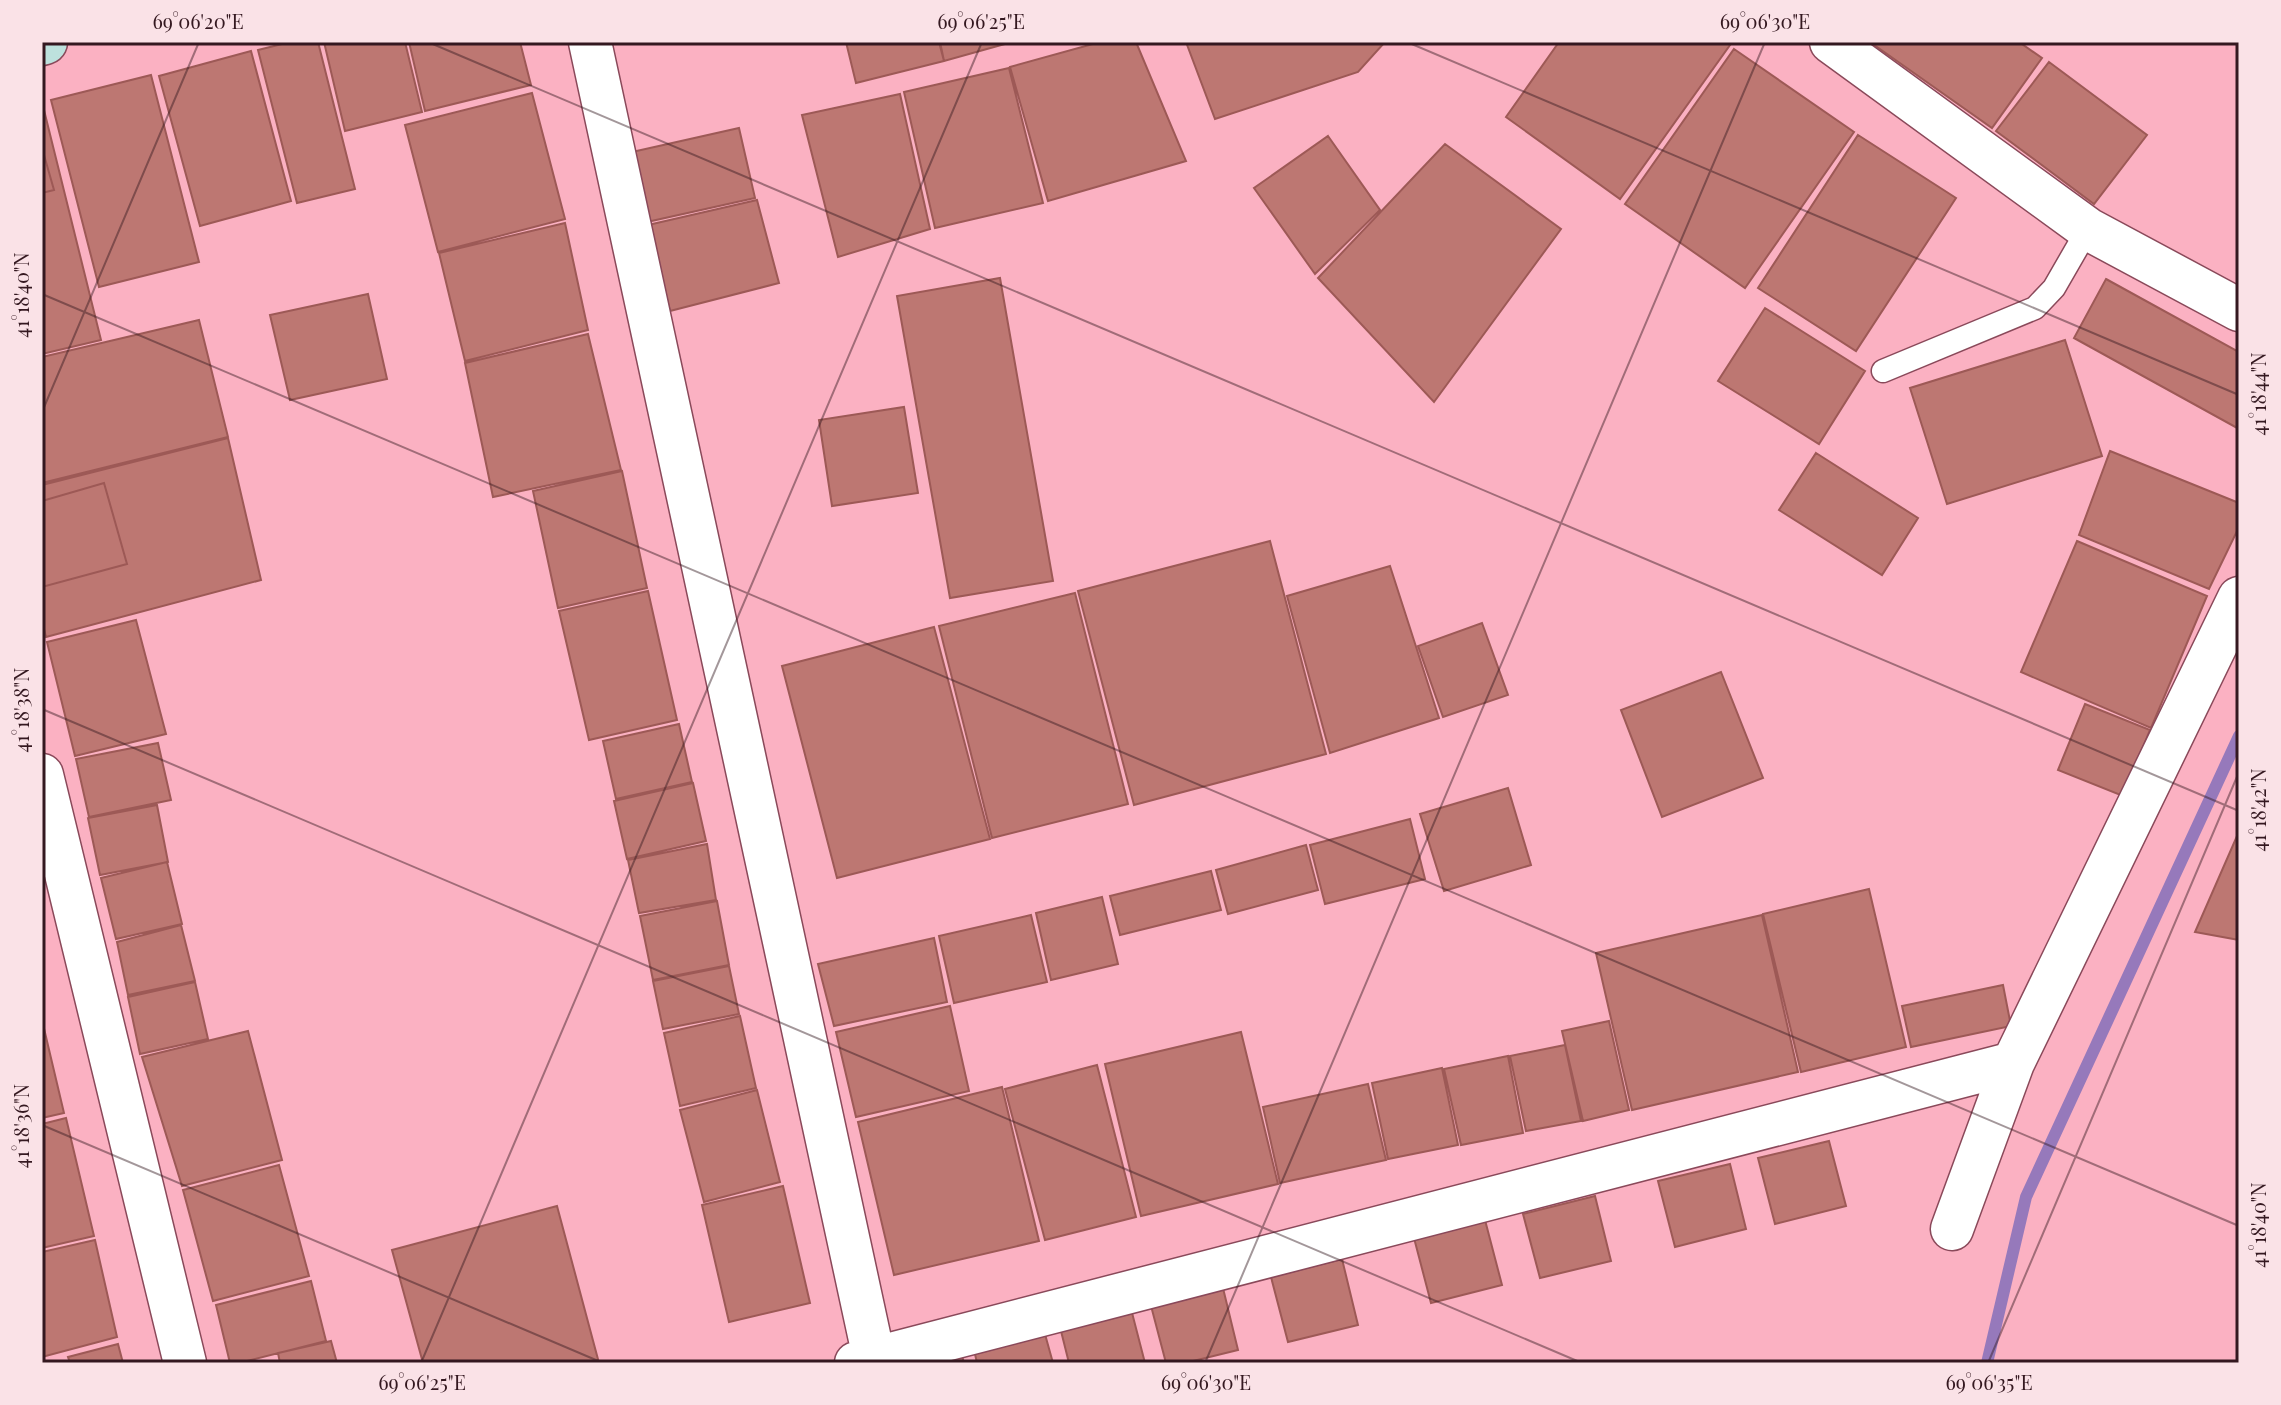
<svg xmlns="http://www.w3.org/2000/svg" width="2281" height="1405" font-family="'Playfair Display',serif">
	<rect width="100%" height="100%" fill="#fbb1c2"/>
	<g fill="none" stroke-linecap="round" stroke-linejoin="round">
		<path stroke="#9679bb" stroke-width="12" d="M1987,1363L2026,1197L2239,736"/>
	</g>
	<path fill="#bd7772" stroke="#9d5956" stroke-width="2" d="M290,42H318L355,189L297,203L258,50Z
		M324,42H405L422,112L345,131Z
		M409,42H520L531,85L425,111Z
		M846,42H939L944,61L856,83Z
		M940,42H1012L944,61Z
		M1100,42H1136L1186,161L1048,201L1010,67Z
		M1186,42H1385L1358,72L1215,119Z
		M1559,42H1725L1730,45L1620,199L1506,117Z
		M1870,42H2019L2042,58L1992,128Z
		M1734,49L1854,132L1745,288L1625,204Z
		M251,51L291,201L200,226L159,76Z
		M2049,62L2147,135L2094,204L1996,131Z
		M1009,68L1043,203L935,228L904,92Z
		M151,75L199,262L99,287L51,100Z
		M532,93L565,219L438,252L405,125Z
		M900,94L930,229L838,257L802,115Z
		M42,102L101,340L42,354Z
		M739,128L755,198L647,222L632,152Z
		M1858,135L1956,198L1856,351L1758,288Z
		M1328,136L1380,210L1315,274L1254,188Z
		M1445,144L1561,229L1434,402L1318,278Z
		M42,148L54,190L42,193Z
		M757,200L779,283L670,311L648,225Z
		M565,223L588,330L465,361L439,253Z
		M1000,278L1053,581L950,598L897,296Z
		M2106,279L2239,352V429L2074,338Z
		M368,294L387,379L290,400L270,315Z
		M1765,308L1865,371L1819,444L1718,381Z
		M199,320L228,437L42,483V357Z
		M588,334L621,470L493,497L465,363Z
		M2065,340L2102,456L1947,504L1910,388Z
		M904,407L918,493L832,506L819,420Z
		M228,438L261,580L46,637L42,621V485Z
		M2110,451L2239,503V527L2209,589L2079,535Z
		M1816,453L1918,518L1882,575L1779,510Z
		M622,471L647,588L558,608L533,491Z
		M104,483L127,564L42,587V501Z
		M1270,541L1326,754L1134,805L1078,591Z
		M2077,541L2207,596L2151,728L2021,672Z
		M1390,566L1439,718L1330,753L1287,596Z
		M648,591L677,720L589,740L559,611Z
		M1075,593L1128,804L992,838L939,626Z
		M136,620L166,734L75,756L47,642Z
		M1482,623L1508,695L1443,717L1418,646Z
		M934,627L990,839L837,878L782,666Z
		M1721,672L1763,778L1662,817L1621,710Z
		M2085,704L2150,730L2123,796L2058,770Z
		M679,724L692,782L616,799L603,741Z
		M158,743L171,800L89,817L76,759Z
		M693,783L706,841L627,859L614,801Z
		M1508,788L1531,865L1444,891L1420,814Z
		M157,805L168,862L100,875L88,818Z
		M1410,819L1425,879L1325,904L1310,845Z
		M2237,836H2239V940L2195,932Z
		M707,844L716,900L639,913L628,860Z
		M1306,845L1318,890L1228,914L1216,870Z
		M167,862L182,924L116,939L101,878Z
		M1211,871L1221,910L1120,935L1110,896Z
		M1869,889L1906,1047L1801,1072L1763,914Z
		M1102,897L1118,964L1051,980L1036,913Z
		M717,901L729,965L653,980L640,916Z
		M1031,915L1047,982L954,1003L939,936Z
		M1762,915L1798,1072L1632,1110L1596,953Z
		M181,925L195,981L128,995L117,942Z
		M934,938L947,1002L834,1026L818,964Z
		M729,966L739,1014L663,1029L653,981Z
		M195,982L208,1039L140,1054L128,997Z
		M2003,985L2011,1026L1911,1047L1902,1006Z
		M950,1006L969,1091L856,1117L836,1032Z
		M740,1016L756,1088L680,1106L664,1033Z
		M42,1020L64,1113L42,1118Z
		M1609,1021L1629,1110L1583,1121L1562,1031Z
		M248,1031L282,1160L182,1186L142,1057Z
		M1241,1032L1278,1184L1141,1216L1105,1064Z
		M1565,1045L1581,1121L1526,1131L1510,1056Z
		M1508,1056L1523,1133L1461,1145L1444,1069Z
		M1097,1065L1136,1217L1045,1240L1005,1089Z
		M1442,1068L1458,1145L1388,1159L1372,1083Z
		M1368,1084L1386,1160L1280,1183L1263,1107Z
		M1002,1087L1039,1241L894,1275L858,1122Z
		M757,1090L780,1182L704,1202L680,1110Z
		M66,1118L94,1236L42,1248V1124Z
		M1829,1141L1846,1206L1775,1224L1758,1158Z
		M1730,1164L1746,1229L1675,1247L1658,1181Z
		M279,1165L309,1276L213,1301L183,1190Z
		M783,1186L810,1303L729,1322L702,1205Z
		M1595,1196L1611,1261L1540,1278L1523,1214Z
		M557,1206L599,1363H423L392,1250Z
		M1485,1220L1502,1285L1431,1303L1414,1238Z
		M95,1240L117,1337L42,1357V1252Z
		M1342,1259L1358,1325L1288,1342L1271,1277Z
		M311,1281L326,1341L239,1363H230L216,1305Z
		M1222,1284L1238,1350L1185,1363H1166L1150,1302Z
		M1130,1305L1145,1363H1069L1059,1323Z
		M1043,1327L1053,1363H977L973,1345Z
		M331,1341L337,1363H280L278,1353Z
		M118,1344L123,1363H70L68,1357Z
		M960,1349L964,1363H902Z"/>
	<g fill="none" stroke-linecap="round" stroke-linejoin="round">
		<g stroke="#8a495a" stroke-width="25">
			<path id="lane" d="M1883,371L2035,308L2054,288L2088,229"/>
		</g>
		<g stroke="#8a495a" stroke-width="45">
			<path id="street" d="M590,42L874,1358
				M1831,42L2088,229L2239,310
				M42,775L185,1363
				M1952,1229L2013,1063L2239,598
				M856,1363L2013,1063"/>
		</g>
		<g stroke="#8a495a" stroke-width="47">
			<path id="secondary" d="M42,43L45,42"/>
		</g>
		<use href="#lane" stroke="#fff" stroke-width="22"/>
		<use href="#street" stroke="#fff" stroke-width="42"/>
		<use href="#secondary" stroke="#bde1dd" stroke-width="44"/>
	</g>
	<path fill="none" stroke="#341820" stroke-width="2" stroke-opacity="0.45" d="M428,42L2239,811M1407,42L2239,395M42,294L2239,1226M42,412L199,42M42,709L1582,1363M42,1125L603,1363M421,1363L982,42M1205,1363L1765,42M1988,1363L2239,772"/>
	<rect width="2281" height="1405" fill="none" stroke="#fae2e7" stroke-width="88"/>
	<rect x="44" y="44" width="2193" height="1317" fill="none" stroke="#341820" stroke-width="3"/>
	<g font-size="20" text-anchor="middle" fill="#341820">
		<text x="198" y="29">69°06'20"E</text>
		<text x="981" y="29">69°06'25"E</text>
		<text x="1765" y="29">69°06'30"E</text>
		<text transform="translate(22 295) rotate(-90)" y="7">41°18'40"N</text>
		<text transform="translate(2259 394) rotate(-90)" y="7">41°18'44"N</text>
		<text transform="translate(22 710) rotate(-90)" y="7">41°18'38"N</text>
		<text transform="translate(2259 810) rotate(-90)" y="7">41°18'42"N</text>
		<text transform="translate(22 1126) rotate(-90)" y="7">41°18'36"N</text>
		<text transform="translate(2259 1225) rotate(-90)" y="7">41°18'40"N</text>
		<text x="422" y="1390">69°06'25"E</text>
		<text x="1206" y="1390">69°06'30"E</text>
		<text x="1989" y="1390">69°06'35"E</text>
	</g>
</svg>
